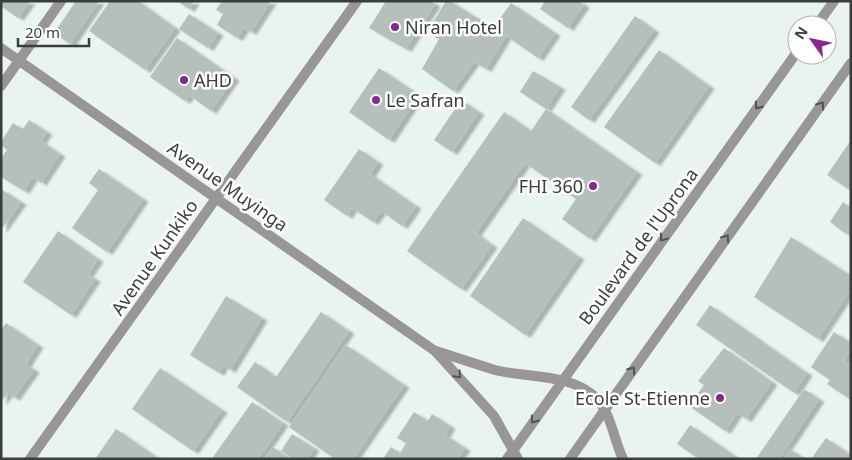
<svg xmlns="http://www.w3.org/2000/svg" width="852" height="460" font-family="'Noto Sans',sans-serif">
	<defs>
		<filter id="shadow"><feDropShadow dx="5.5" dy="3" stdDeviation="1" flood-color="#0004"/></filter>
	</defs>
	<rect width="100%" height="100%" fill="#e9f4ee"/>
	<path fill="#b6c0ba" filter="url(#shadow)" d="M1,1H30L18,18L1,6Z
		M76,1H99L70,44L54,33Z
		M110,1H138L175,28L145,70L89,31Z
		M177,1H194L189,9Z
		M222,1H271L251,32L227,17L244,28L237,38L217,25L223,14L216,10Z
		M386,1H431L435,4L406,49L369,28Z
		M446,1H450L493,28L511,3L555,33L538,58L506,36L486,69L474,62L453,91L422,69L439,39L427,32Z
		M545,1H579L584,5L568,28L540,9Z
		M189,14L218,33L208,48L179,29Z
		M635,16L654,30L589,120L571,107Z
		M177,38L234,78L211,111L189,95L185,101L150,77Z
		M659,50L709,86L655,163L604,127Z
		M379,68L419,95L389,140L349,112Z
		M533,71L560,87L546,109L520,92Z
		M461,100L479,112L452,152L434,140Z
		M546,109L637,172L590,239L562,219L576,199L525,163L476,233L492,245L461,289L407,251L504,112L531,131Z
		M29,120L47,132L41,141L60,154L41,183L33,177L24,191L1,177V158L7,150L1,145V142L13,123L23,129Z
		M851,140V191L827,175Z
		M359,149L378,162L370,174L416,206L402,226L381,211L373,222L352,208L347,216L324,200Z
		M99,169L143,199L107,252L72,228L98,190L89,183Z
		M1,189L21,202L1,230Z
		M843,202L851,208V227L846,234L830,222Z
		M523,218L579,257L525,335L470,296Z
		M58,231L98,259L88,274L95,279L71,315L23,282Z
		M791,237L851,276V289L818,339L754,297Z
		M226,296L262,318L230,370L223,365L219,373L190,355Z
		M710,305L807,373L794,393L696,325Z
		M321,312L349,331L287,422L237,387L255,362L276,377Z
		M6,323L38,345L26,364L34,370L14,398L8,393L1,402V330Z
		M834,332L851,343V350L844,361L851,366V400L827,384L830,380L811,367Z
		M346,345L404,385L353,459H335L289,427Z
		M724,348L772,382L746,419L737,413L725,431L689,406L704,385L698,381Z
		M160,368L222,410L193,451L132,409Z
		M804,389L819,399L779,459H756Z
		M252,402L283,423L258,459H215L213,457Z
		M414,412L428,421L432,414L450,426L445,435L465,448L458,459H383L391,447L400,453L406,443L397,438Z
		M690,425L739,459H699L677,444Z
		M116,429L159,459H95Z
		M292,434L314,448L307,459H293L281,451Z
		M826,438L851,455L849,459H811Z
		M273,447L290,459H265Z
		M790,449L805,459H783Z"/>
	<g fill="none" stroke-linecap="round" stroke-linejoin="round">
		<path stroke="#999699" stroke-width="10" d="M1,86L61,1
			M30,459L357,1"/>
		<path stroke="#999699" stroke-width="10" d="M817,25L834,1
			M1,48L435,351L494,416L518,459
			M436,351C455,357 475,364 495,370C526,378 573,373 597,399C611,414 614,440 623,459
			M507,459L797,52
			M570,459L851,63"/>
	</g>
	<defs><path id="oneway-chevron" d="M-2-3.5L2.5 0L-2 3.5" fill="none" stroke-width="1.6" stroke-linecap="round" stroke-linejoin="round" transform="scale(1.25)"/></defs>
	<g stroke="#525453">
		<use href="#oneway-chevron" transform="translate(821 105) rotate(-55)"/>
		<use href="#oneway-chevron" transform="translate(758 106) rotate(126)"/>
		<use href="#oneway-chevron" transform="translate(663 238) rotate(126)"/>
		<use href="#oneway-chevron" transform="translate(726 238) rotate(-55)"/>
		<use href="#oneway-chevron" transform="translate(632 370) rotate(-55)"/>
		<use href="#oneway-chevron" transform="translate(458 375) rotate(47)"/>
		<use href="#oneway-chevron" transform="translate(534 420) rotate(125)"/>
	</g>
	<g fill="#872790" stroke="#fff" stroke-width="2">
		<circle cx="395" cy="27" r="5"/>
		<circle cx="184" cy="80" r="5"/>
		<circle cx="376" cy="100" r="5"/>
		<circle cx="593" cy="186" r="5"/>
		<circle cx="720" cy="398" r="5"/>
	</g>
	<g text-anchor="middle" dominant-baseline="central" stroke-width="5" stroke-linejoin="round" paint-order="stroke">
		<g font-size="18" fill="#3a3e3c" stroke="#fff" text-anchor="start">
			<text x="405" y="27">Niran Hotel</text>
			<text x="194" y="80">AHD</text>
			<text x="386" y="100">Le Safran</text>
			<text x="583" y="186" text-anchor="end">FHI 360</text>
			<text x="710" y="398" text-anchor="end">Ecole St-Etienne</text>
		</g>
		<g font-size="18" fill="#3a3e3c" stroke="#fff">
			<text transform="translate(228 186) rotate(35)">Avenue Muyinga</text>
			<text transform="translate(638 246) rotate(-54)">Boulevard de l'Uprona</text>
			<text transform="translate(154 257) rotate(-55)">Avenue Kunkiko</text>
		</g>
	</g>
	<rect width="852" height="460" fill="none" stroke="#3a3e3c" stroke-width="5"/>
	<g transform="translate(812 40) rotate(303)"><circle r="24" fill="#ffffff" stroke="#b0b2b1"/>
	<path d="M0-4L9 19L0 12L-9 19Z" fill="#872790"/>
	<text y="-8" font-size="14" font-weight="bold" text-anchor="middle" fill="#3a3e3c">N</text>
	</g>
	<path d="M18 38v8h71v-8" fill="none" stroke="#3a3e3c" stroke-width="2.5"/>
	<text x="25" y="38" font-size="15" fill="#3a3e3c" stroke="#ffffff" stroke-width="4" paint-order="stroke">20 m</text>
</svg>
